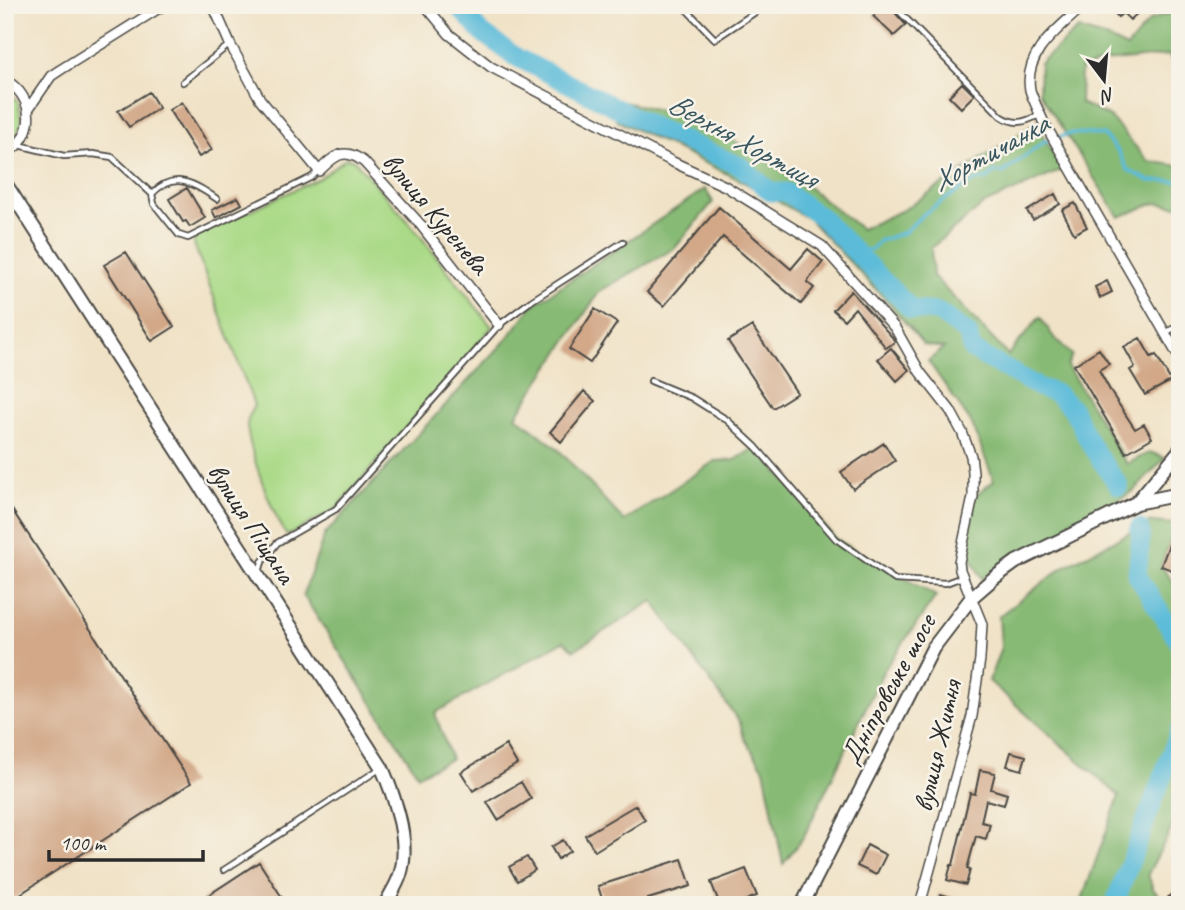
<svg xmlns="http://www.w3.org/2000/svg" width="1185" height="910" font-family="Caveat,sans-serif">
	<rect width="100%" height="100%" fill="#f7f3e8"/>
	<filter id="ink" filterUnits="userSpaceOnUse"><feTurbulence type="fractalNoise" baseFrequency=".0143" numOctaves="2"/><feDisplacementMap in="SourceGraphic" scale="14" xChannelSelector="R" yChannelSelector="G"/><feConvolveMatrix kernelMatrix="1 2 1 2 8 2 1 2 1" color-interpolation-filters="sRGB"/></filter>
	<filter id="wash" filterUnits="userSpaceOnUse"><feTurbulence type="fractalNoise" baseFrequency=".00686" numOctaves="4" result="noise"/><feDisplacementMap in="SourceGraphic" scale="28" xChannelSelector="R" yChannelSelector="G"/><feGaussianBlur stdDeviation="1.57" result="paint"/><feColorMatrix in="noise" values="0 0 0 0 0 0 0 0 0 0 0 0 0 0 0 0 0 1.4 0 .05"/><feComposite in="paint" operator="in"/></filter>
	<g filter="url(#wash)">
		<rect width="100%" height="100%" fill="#f0e2c6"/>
		<path fill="#aada87" stroke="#6a8259" stroke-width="2" d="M5,88L18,102L22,123L13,139L5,143Z
			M346,158L354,160L413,227L492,327L336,509L287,536C272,513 250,454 247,426C247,419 251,412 254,405L194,244L195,236L320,178Z"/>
		<path fill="#87ba74" stroke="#597250" stroke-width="2" d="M1180,10V70L1168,55L1106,62L1081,69L1080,103L1110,117L1148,161L1180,166V206L1155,203L1119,217L1039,92L1040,63L1078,29L1106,38L1127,48L1150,20Z
			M624,102L699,119L803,183L861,229L903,210L1036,123L1062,170L984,204L931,248L933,276L1008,355L1040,317L1052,335L1072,355L1067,366L1127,464L1150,452L1165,458L1134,491L982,579L964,544L973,497L994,481L972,424L928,361L944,348L924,345L887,301L809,219L736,178L616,120Z
			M705,189L713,202L675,248L600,291L516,416L557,448L624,521L715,461L735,460L756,447L836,539L936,596L884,670L804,836L783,864L764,769L744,738L740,723L653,601L574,650L564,641L435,713L451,759L418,775L303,595L325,534L507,339L532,306Z
			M1150,522L1176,524L1161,566L1180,591V812L1148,874L1153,889L1167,905H1080L1119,796L989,681L1001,647L999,616L1065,566Z"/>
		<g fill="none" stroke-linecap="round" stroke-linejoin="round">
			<path stroke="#5bbbd9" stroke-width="3.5" d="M856,252L872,249L879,241L905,232L922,215L961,189L978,180L987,179L995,172L1003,173L1045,141L1072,133L1103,135L1118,151L1128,170L1150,181H1180"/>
			<path stroke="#5bbbd9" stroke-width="19" d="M457,5L481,32L516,57L654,127L742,167L771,192H786L822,218L912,310L938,312L968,334L972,350L1040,388L1056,393L1072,408L1092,447L1119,486L1117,482
				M1139,528L1141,535L1137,575L1180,644
				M1114,905L1180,730"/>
		</g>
		<g id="blocks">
			<path fill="#d2a888" d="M884,5H888L906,25L894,36L873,16Z
				M1108,5H1147L1130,20L1123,13L1118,17Z
				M962,83L974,95L961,108L949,96Z
				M149,92L159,108L129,127L118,111Z
				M182,102L212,150L199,157L169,110Z
				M187,188L205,218L190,227L186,221L183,222L169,199Z
				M1055,194L1060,204L1033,220L1027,211Z
				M238,197L242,204L216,218L212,210Z
				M1075,203L1087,227L1074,234L1062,210Z
				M719,207L791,269L808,249L823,262L807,282L814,288L801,304L723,237L664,306L647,292Z
				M126,252L174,327L152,341L104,265Z
				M1107,281L1112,292L1100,298L1095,287Z
				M851,291L892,337L895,342L886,348L855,308L844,320L833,310Z
				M595,309L617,323L590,363L569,349Z
				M752,326L797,393L773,408L728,341Z
				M1140,338L1151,357L1156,355L1171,381L1145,395L1130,370L1135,367L1124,347Z
				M891,348L909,370L897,381L878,359Z
				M1099,349L1109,364L1099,370L1112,394L1135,429L1144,424L1152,438L1126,453L1074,365Z
				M584,391L595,401L561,442L550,432Z
				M884,443L895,461L853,489L841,472Z
				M5,499L191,783L5,904Z
				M1179,518H1180V573L1161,566Z
				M506,745L517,764L473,791L461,772Z
				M1011,752L1026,756L1022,770L1007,766Z
				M980,770L995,773L991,789L1007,794L1004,805L986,800L981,822L990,824L986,839L976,836L967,869L970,870L966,885L947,880L951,865H953L970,793L975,794Z
				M521,782L531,799L498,820L487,802Z
				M636,805L645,820L595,851L585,835Z
				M563,840L570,851L558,859L551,847Z
				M867,845L886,855L876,875L857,866Z
				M527,857L535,870L517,881L509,867Z
				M682,859L691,886L648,899L650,905H604L598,886Z
				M259,862L287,905H205L201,900Z
				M746,869L757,896L733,905H720L711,882Z
				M1180,885V905H1161Z
				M940,894L969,902L968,905H938Z"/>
		</g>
	</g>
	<g filter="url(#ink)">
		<use href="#blocks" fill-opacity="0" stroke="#494642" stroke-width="2"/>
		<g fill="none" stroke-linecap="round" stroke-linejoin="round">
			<g stroke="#494642" stroke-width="8">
				<path id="lane" d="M682,5L715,39L766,5
					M893,5L1001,116C1016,126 1025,122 1039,115
					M183,82L229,45
					M19,145L64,156L93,154L112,157L152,194L154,204L179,235L188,238L312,177L318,171
					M152,194C174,170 195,184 217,199
					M1165,333L1180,325
					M651,381L692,398L727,420L756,447L836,539L895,580L946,583L962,577
					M259,572L262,562L277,543L336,509L499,325L531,301L623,242
					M224,870L381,768"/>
			</g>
			<g stroke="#494642" stroke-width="12">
				<path id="street" d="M213,5L230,44L260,99L319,171C334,156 344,146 364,162L420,224L499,325
					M425,5L449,34L491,67L673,162L725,186L822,246L895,328L920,372L950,410L962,432L971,456L973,472V497L959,562L960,570L982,624L980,659L972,716L920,905
					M1084,5C1060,28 1023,52 1030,90C1033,100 1039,111 1043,121L1180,359
					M5,80C36,97 37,137 5,154
					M29,108L51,76L60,70L164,5"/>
			</g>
			<g stroke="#494642" stroke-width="16">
				<path id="secondary" d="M5,183L382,768C395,798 411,842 400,875C397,885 390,895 385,905
					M1136,503L1180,450
					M802,905L933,648L972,597L994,578L1016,562L1063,539L1136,503L1180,494"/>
			</g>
			<use href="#lane" stroke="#fff" stroke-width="4.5"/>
			<use href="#street" stroke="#fff" stroke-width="9"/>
			<use href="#secondary" stroke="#fff" stroke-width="12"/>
		</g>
	</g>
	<g text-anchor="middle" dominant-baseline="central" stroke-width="5" stroke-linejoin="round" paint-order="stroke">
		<g font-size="28" fill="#2b2b2b" stroke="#f7f3e8">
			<text transform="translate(436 213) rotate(50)">вулиця Куренева</text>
			<text transform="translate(252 523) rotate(57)">вулиця Піщана</text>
			<text transform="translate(888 689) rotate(-61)">Дніпровське шосе</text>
			<text transform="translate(937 746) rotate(-77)">вулиця Житня</text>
		</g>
		<g font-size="30" font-style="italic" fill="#39565f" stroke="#f7f3e8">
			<text transform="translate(743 140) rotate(29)">Верхня Хортиця</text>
			<text transform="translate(990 152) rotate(-29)">Хортичанка</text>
		</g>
	</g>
	<rect width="1185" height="910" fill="none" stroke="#f7f3e8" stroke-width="28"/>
	<g transform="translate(1104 80) rotate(164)" stroke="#f7f3e8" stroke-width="5" paint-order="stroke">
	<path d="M0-5L12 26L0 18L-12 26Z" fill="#2b2b2b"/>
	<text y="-10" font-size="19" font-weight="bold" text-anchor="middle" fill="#2b2b2b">N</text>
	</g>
	<path d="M49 850v10h154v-10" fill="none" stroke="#2b2b2b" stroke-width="3.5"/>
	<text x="60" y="850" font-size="21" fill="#2b2b2b" stroke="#f7f3e8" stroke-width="5" paint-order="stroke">100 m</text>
</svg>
